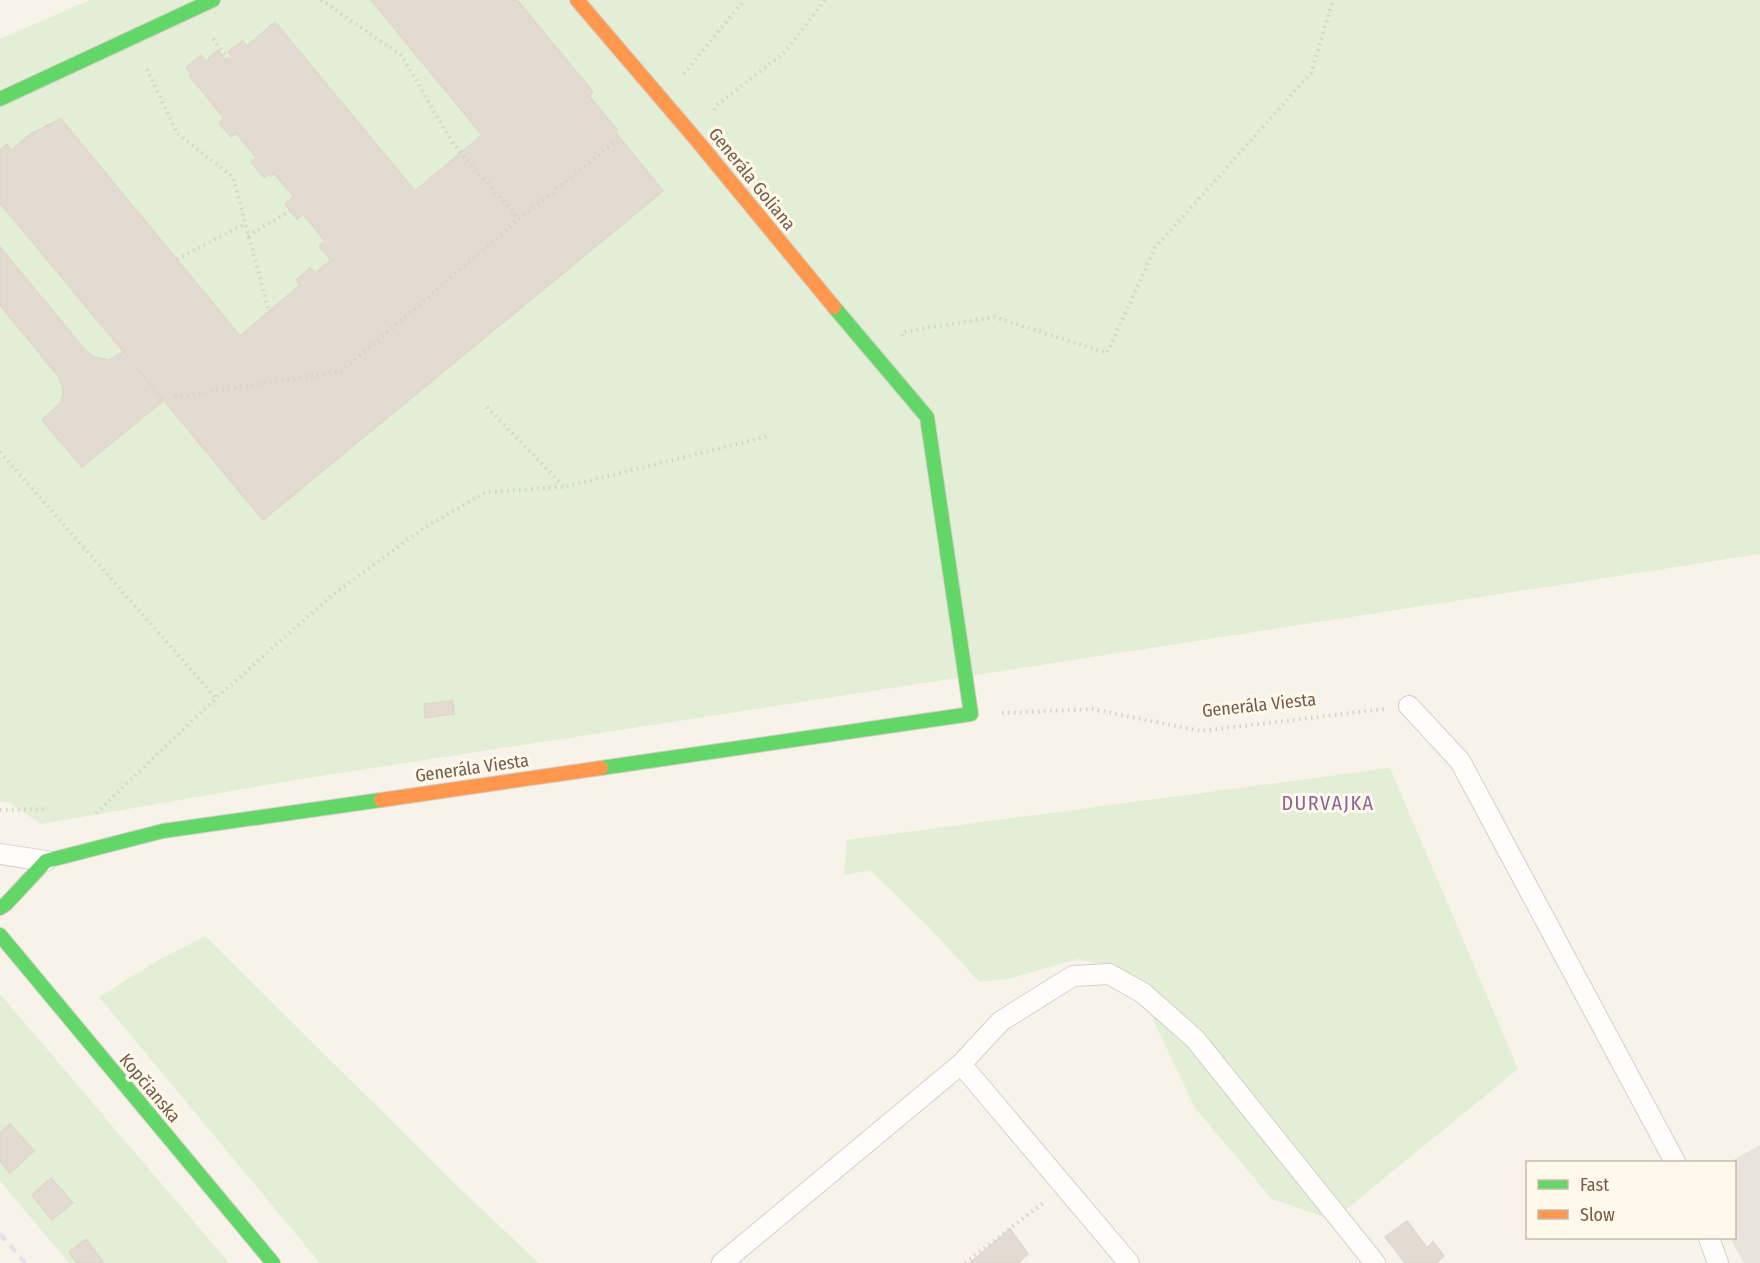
<svg xmlns="http://www.w3.org/2000/svg" width="1760" height="1263" font-family="'Fira Sans Condensed',sans-serif">
	<rect width="100%" height="100%" fill="#f7f3ea"/>
	<path fill="#eae3db" d="M1760,1145V1263H1744L1730,1238H1734V1162H1730Z"/>
	<path fill="#e2eed5" d="M90,0H1760V554L295,780L41,824L10,803L0,801V39Z
		M1390,768L1518,1069L1333,1220L1272,1199L1195,1108L1135,981L1095,963L1078,959L1008,979L979,982L930,928L870,870L844,875L847,840Z
		M205,936L456,1185L539,1263H320L99,997L157,961Z
		M0,994L229,1263H69L0,1181Z"/>
	<path fill="#e3dbd2" stroke="#e0d6cc" stroke-width="1.5" d="M371,0H517L593,92L589,96L617,130L615,132L663,191L263,520L0,203V150L7,144L11,150L32,133L61,119L240,336L300,285L296,280L310,268L315,273L331,260L319,246L325,241L303,214L297,219L285,204L294,197L274,173L271,176L269,174L264,178L251,162L257,158L236,133L231,137L219,123L224,118L189,75L191,73L186,68L201,55L206,61L218,50L227,62L233,58L228,52L243,41L247,46L275,22L415,191L482,135Z
		M0,247L86,351L94,357L109,360L124,352L163,401L82,467L42,420L61,402L63,393L62,385L58,376L0,305Z
		M453,701L454,714L425,718L424,704Z
		M10,1124L34,1151L10,1173L0,1161V1133Z
		M51,1178L73,1203L52,1220L32,1195Z
		M1407,1221L1427,1248L1433,1242L1444,1256L1436,1263H1405L1385,1237Z
		M1010,1229L1028,1254L1018,1263H970Z
		M86,1239L103,1262L102,1263H77L69,1252Z"/>
	<g fill="none" stroke-linecap="round" stroke-linejoin="round">
		<g stroke="#d6d0c8" stroke-width="22">
			<path id="lane" d="M1409,706L1460,761L1675,1162
				M0,854L46,861
				M961,1064L1001,1021L1073,976L1109,974L1143,993L1195,1039L1375,1263
				M1709,1238L1718,1263
				M722,1263L961,1064L1129,1263"/>
		</g>
		<g stroke="#d6cfc6" stroke-width="16">
			<path id="fast" d="M0,99L213,0
				M601,768L971,714L927,417L834,307
				M0,908L6,904L46,861L163,831L381,800
				M0,935L273,1263"/>
		</g>
		<g stroke="#d6cfc6" stroke-width="16">
			<path id="slow" d="M577,0L694,137L834,307
				M381,800L601,768"/>
		</g>
		<path stroke="#d8d1cb" stroke-width="4" stroke-dasharray="1.5 4.5" stroke-linecap="butt" d="M321,0L402,56L453,144L519,219
			M213,39L229,60
			M147,69L177,133L233,177L269,312
			M684,74L744,0
			M714,110L718,104L785,52L825,0
			M248,236L291,210
			M177,259L245,224
			M902,336L903,332L994,317L1107,353L1155,248L1311,73L1333,0
			M175,397L342,371L519,219L615,142
			M487,407L564,487L769,436
			M0,452L216,698
			M1002,713L1092,709L1201,731L1384,709
			M0,810L46,809
			M96,813L216,698L331,596L424,528L486,492L564,487
			M965,1263L1046,1201"/>
		<use href="#lane" stroke="#fefdfc" stroke-width="20"/>
		<use href="#fast" stroke="#63d668" stroke-width="14"/>
		<use href="#slow" stroke="#ff974d" stroke-width="14"/>
		<path stroke="#e5e2e4" stroke-width="4.5" stroke-dasharray="9 6" stroke-linecap="butt" d="M0,1234L25,1263"/>
	</g>
	<g text-anchor="middle" dominant-baseline="central" stroke-width="6" stroke-linejoin="round" paint-order="stroke">
		<g font-size="18" fill="#755c4a" stroke="#fff8eb">
			<text transform="translate(752 179) rotate(51)">Generála Goliana</text>
			<text transform="translate(1259 705) rotate(-6)">Generála Viesta</text>
			<text transform="translate(472 768) rotate(-8)">Generála Viesta</text>
			<text transform="translate(150 1088) rotate(50)">Kopčianska</text>
		</g>
		<g font-size="20" letter-spacing="1.5" fill="#8a6598" stroke="#fff8eb">
			<text x="1328" y="803">DURVAJKA</text>
		</g>
	</g>
	<rect x="1526" y="1161" width="210" height="78" fill="#fff8eb" stroke="#c8baab" stroke-width="1.5"/>
	<rect x="1538" y="1180" width="30" height="9" fill="#63d668" stroke="#c8baab" stroke-width="1.5"/>
	<text x="1580" y="1191" font-size="18" fill="#755c4a">Fast</text>
	<rect x="1538" y="1210" width="30" height="9" fill="#ff974d" stroke="#c8baab" stroke-width="1.5"/>
	<text x="1580" y="1221" font-size="18" fill="#755c4a">Slow</text>
</svg>
